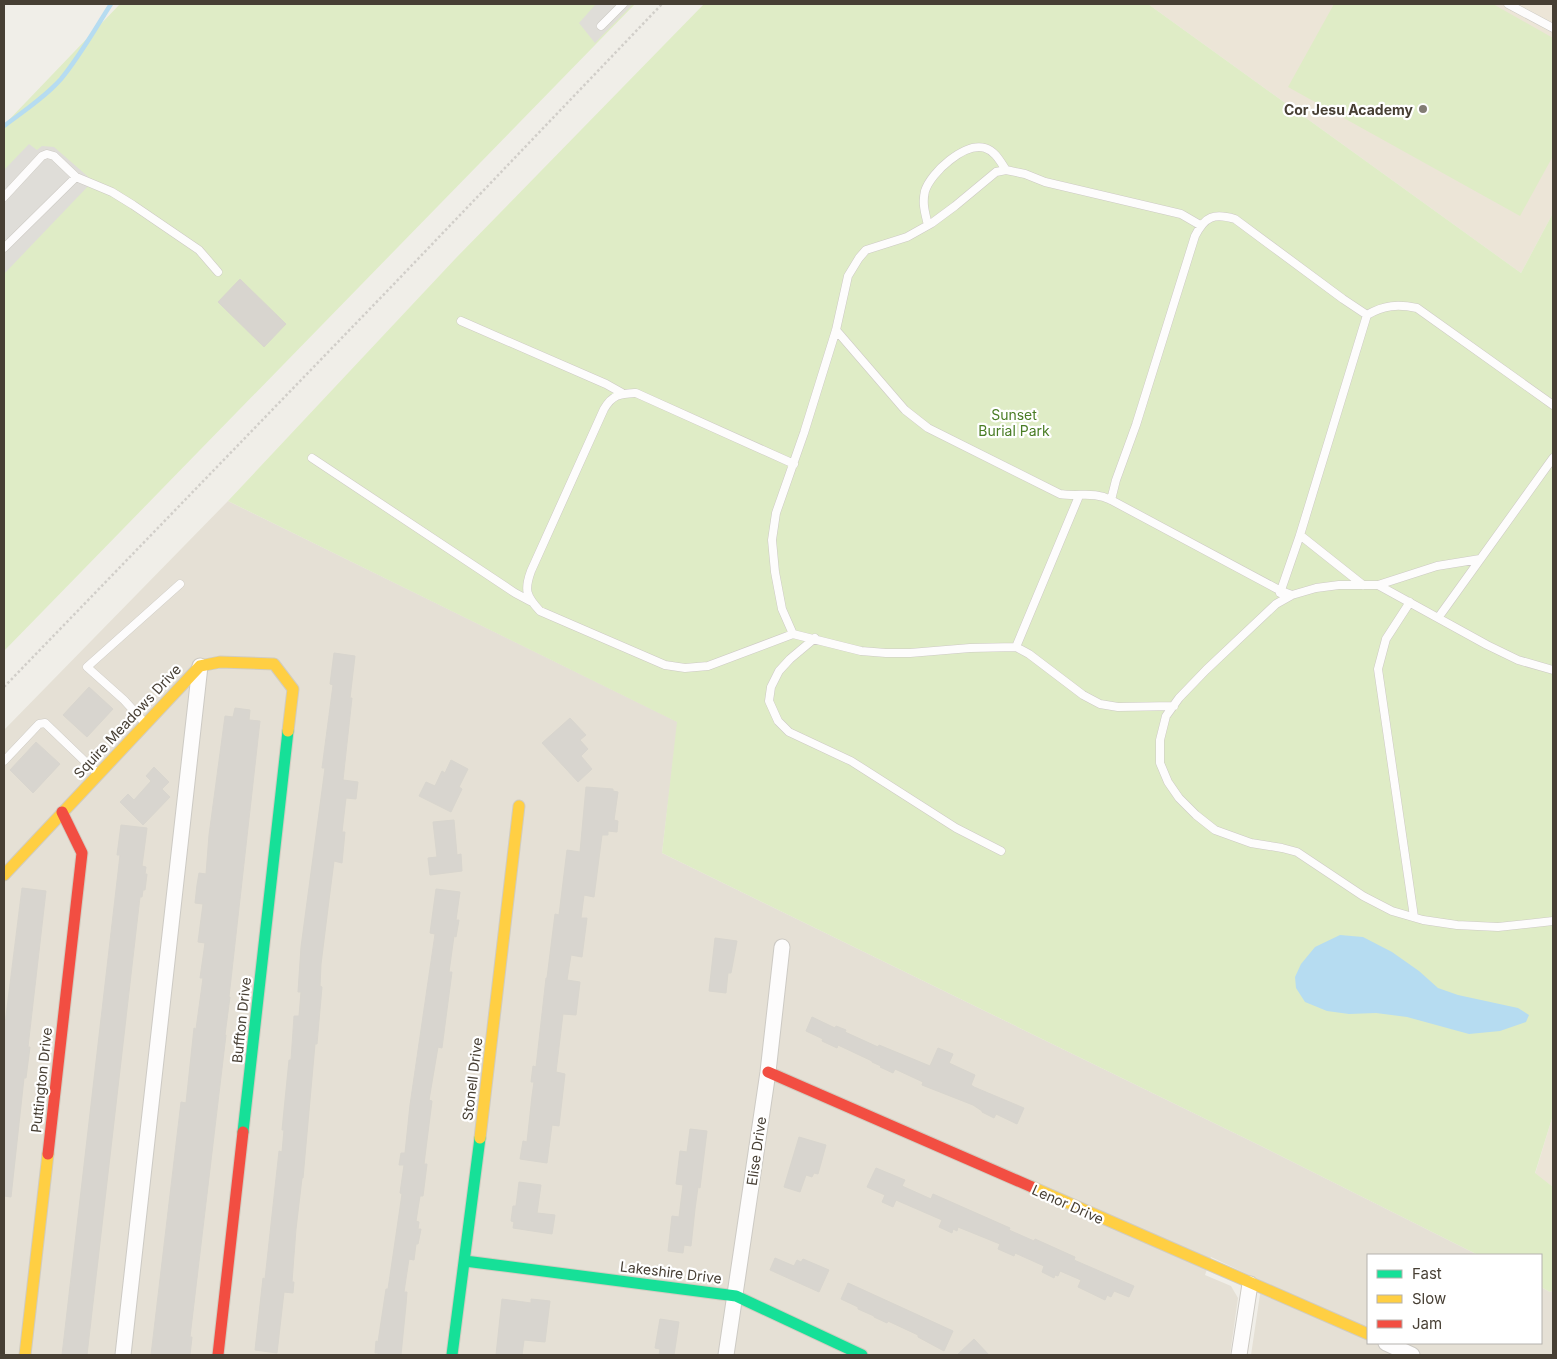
<svg xmlns="http://www.w3.org/2000/svg" width="1557" height="1359" font-family="Inter,sans-serif">
	<rect width="100%" height="100%" fill="#f0eee8"/>
	<path fill="#e5e0d5" d="M228,501L678,722L662,853L1259,1145L1478,1255H1368V1343H1541V1287L1550,1292L1553,1290V1355H1251L1262,1281L1211,1257L1205,1275L1231,1286L1238,1298L1230,1355H4V730Z"/>
	<path fill="#ece5d7" d="M1148,4H1553V213L1521,273Z
		M1553,1115V1187L1535,1174Z"/>
	<path fill="#dfecc6" d="M120,4H635L4,651V125Z
		M704,4H1148L1521,273L1553,213V1115L1535,1173L1553,1187V1290L1550,1292L1541,1287V1255H1478L1259,1145L662,853L677,722L228,501L456,258Z
		M1334,4H1493L1553,38V156L1520,216L1288,87Z"/>
	<path fill="#dfddd8" d="M596,4H633L595,43L579,23Z
		M29,144L37,150L42,146L54,147L93,181L4,274V170Z"/>
	<path fill="#b6dcf1" d="M1340,935L1363,937L1392,952L1419,971L1438,988L1458,995L1518,1008L1529,1015L1526,1022L1500,1031L1469,1034L1407,1017L1376,1013L1349,1014L1327,1011L1305,1002L1296,988L1295,977L1301,964L1315,947Z"/>
	<g fill="none" stroke-linecap="round" stroke-linejoin="round">
		<path stroke="#b6dcf1" stroke-width="4.5" d="M4,126C24,111 45,97 61,79C80,56 95,29 111,4"/>
	</g>
	<path fill="#d8d5cf" stroke="#d8d5ce" d="M240,279L286,324L264,347L218,302Z
		M334,653L355,656L350,698H352L343,780L358,782L356,799L346,798L342,832H345L342,863L334,861L329,900L321,964L320,986L322,987L317,1044H315L303,1178H302L296,1229L292,1282H294L293,1293L284,1292L277,1353L255,1350L263,1278L265,1279L279,1151L282,1152L284,1130H282L289,1060H291L294,1016H299L301,992H298L301,947L325,768H322L333,685L330,684Z
		M89,687L113,709L87,737L63,715Z
		M235,708L250,710L249,720L260,721L229,997H230L225,1035H226L190,1337H192L190,1355H151L181,1102L186,1103L194,1028L196,1029L203,978H200L205,943L198,942L203,904L195,903L197,885L199,873L206,874L209,835L225,716L233,717Z
		M570,718L586,735L580,740L588,749L581,756L592,769L578,782L542,743Z
		M36,742L60,764L33,793L10,770Z
		M451,760L468,769L459,787L462,789L451,812L419,796L426,782L435,786L442,771L445,773Z
		M154,767L169,782L162,789L170,797L143,825L120,802L128,794L134,800L151,781L146,776Z
		M586,787L613,789V791L618,792L614,820L618,821L617,832L608,831V835H602L594,897L584,895L581,918H587L582,957L571,955L567,980L580,982L576,1015L563,1014L556,1072L565,1074L559,1126L552,1125L547,1163L520,1159L523,1141L527,1142L532,1096L534,1082H531L533,1066L536,1067L546,978H547L555,914L559,915L567,850L580,852Z
		M454,820L457,855L461,854L462,871L430,875L428,858L437,857L433,822Z
		M121,825L147,828L142,866L146,867L145,874H147L145,890H143L142,897H140L87,1355H62L120,855H117Z
		M22,888L46,891L28,1047H30L26,1078H24L11,1197L4,1196V1032Z
		M436,889L460,892L456,920H459L456,937L454,936L449,972H452L442,1048L438,1047L429,1100L432,1101L424,1164H427L423,1196H420L416,1221L419,1222L418,1229H421L418,1244H416L414,1260L409,1259L404,1292H407L406,1305L401,1355H378V1353H375L376,1341L378,1342L386,1289H388L391,1269L402,1194L400,1193L404,1165H399L401,1153H405L410,1105L435,934L430,933Z
		M715,938L737,941L731,973H728L726,993L709,991Z
		M812,1017L835,1028L836,1026L846,1030L845,1032L878,1047L879,1045L930,1066L938,1048L953,1054L949,1063L975,1075L971,1085L974,1087L1024,1108L1017,1124L996,1114L994,1118L982,1112V1111L973,1105L922,1085L923,1082L895,1069L893,1073L880,1067L881,1066L872,1062V1061L838,1045L837,1048L822,1041L823,1039L806,1031Z
		M690,1129L707,1131L700,1188L698,1187L695,1209L691,1246L684,1245L683,1253L668,1251L672,1216L679,1217L683,1185L676,1184L680,1151L687,1152Z
		M799,1137L826,1145L818,1174L814,1173L812,1177L806,1175L800,1192L784,1187Z
		M876,1168L905,1180L902,1186L931,1199L933,1194L1010,1228L1009,1230L1034,1241L1035,1239L1075,1257L1074,1260L1134,1286L1129,1297L1114,1291L1111,1297L1107,1295L1105,1300L1078,1287L1081,1280L1060,1271L1058,1276L1055,1275L1054,1278L1042,1272L1044,1266L1015,1253L1014,1256L998,1249L1000,1244L958,1227L957,1231L953,1229L952,1233L939,1227L942,1220L896,1200L893,1207L882,1202L885,1195L867,1187Z
		M519,1182L541,1185L537,1213L555,1215L552,1234L513,1228L514,1222L511,1221L513,1206H516Z
		M775,1258L794,1266L797,1260L801,1262L803,1259L829,1270L819,1292L770,1270Z
		M848,1283L953,1331L944,1351L918,1337V1335L888,1321L887,1323L874,1317V1316L858,1309V1307L841,1299Z
		M502,1299L531,1303V1299L550,1301L545,1342L524,1340L522,1355H496Z
		M660,1319L679,1322L674,1355H659L660,1349L655,1348Z
		M974,1339L989,1355H957Z"/>
	<g fill="none" stroke-linecap="round" stroke-linejoin="round">
		<g stroke="#cdcac4" stroke-width="9">
			<path id="lane" d="M1508,4L1553,28
				M601,26L623,4
				M4,197L42,156L47,154L54,156L76,177
				M928,225C925,213 922,203 925,191C931,172 965,142 985,148C995,151 1000,161 1006,170
				M4,248L76,177L112,192L133,205L199,250L218,272
				M461,321L606,384L622,393
				M836,330L905,410L928,428L1060,494C1080,497 1093,491 1111,500L1281,591L1292,595
				M312,458L515,593L530,601
				M794,464L636,393C620,394 613,394 604,409L531,571C524,590 526,596 540,611L665,665L685,668L708,666L793,634L861,651L886,653H910L970,648L1016,647L1029,654L1083,695L1100,704L1118,707L1174,706
				M1111,500L1116,480L1136,425L1195,236C1205,216 1214,213 1235,219L1343,299L1367,315
				M1300,535L1363,585
				M1378,585L1437,566L1480,559
				M1280,593L1300,535L1367,315C1384,305 1398,304 1417,308L1553,405
				M1410,602L1386,639L1378,669L1414,917
				M1438,618L1553,458
				M793,634L782,609L775,572L772,540L776,513L804,433L836,330L848,276L859,258L866,250L907,237L932,223L955,206L996,172L1006,170L1025,174L1045,182L1181,214L1200,225
				M815,638L790,659L779,671L771,687L769,701L778,721L789,732L851,761L956,828L1001,851
				M1016,647L1079,496
				M1553,670L1518,660L1487,645L1378,585H1339L1316,588L1292,595L1276,604L1206,670L1179,698L1166,716L1160,740V763L1168,782L1179,798L1196,815L1215,830L1251,843L1282,848L1297,852L1363,896L1392,911L1423,920L1457,925L1498,927L1553,921
				M144,722L124,700L87,667L180,584
				M4,761L39,724L45,723L97,773"/>
		</g>
		<g stroke="#cdcac4" stroke-width="17">
			<path id="street" d="M1386,1343L1412,1355
				M123,1355L200,666
				M726,1355L768,1072L782,947
				M1239,1355L1250,1284"/>
		</g>
		<g stroke="#d1ccc0" stroke-width="13">
			<path id="fast" d="M243,1132L288,731
				M465,1261L736,1296L862,1355
				M452,1355L480,1138"/>
		</g>
		<g stroke="#d1ccc0" stroke-width="13">
			<path id="slow" d="M4,875L200,666L220,662L274,664L293,689L288,731
				M480,1138L519,806
				M1032,1187L1368,1334
				M25,1355L48,1154"/>
		</g>
		<g stroke="#d1ccc0" stroke-width="13">
			<path id="jam" d="M768,1072L1032,1187
				M48,1154L82,853L62,812
				M218,1355L243,1132"/>
		</g>
		<path stroke="#d1cec9" stroke-width="2.5" stroke-dasharray="2.5 2.5" stroke-linecap="butt" d="M4,687L393,285L662,4"/>
		<use href="#lane" stroke="#fdfcfc" stroke-width="8"/>
		<use href="#street" stroke="#fdfcfc" stroke-width="15"/>
		<use href="#fast" stroke="#16e098" stroke-width="11"/>
		<use href="#slow" stroke="#ffcf43" stroke-width="11"/>
		<use href="#jam" stroke="#f24e42" stroke-width="11"/>
	</g>
	<circle fill="#827c73" stroke="#fff" stroke-width="2" cx="1423" cy="109" r="5"/>
	<g text-anchor="middle" dominant-baseline="central" stroke-width="4.5" stroke-linejoin="round" paint-order="stroke">
		<g font-size="14" font-weight="bold" fill="#473f34" stroke="#fff" text-anchor="end">
			<text x="1413" y="109">Cor Jesu Academy</text>
		</g>
		<g font-size="14" fill="#497c24" stroke="#fff">
			<text x="1014" y="414">Sunset<tspan x="1014" dy="16">Burial Park</tspan></text>
		</g>
		<g font-size="14" fill="#473f34" stroke="#fff">
			<text transform="translate(127 721) rotate(-47)">Squire Meadows Drive</text>
			<text transform="translate(241 1020) rotate(-84)">Buffton Drive</text>
			<text transform="translate(472 1079) rotate(-83)">Stonell Drive</text>
			<text transform="translate(41 1080) rotate(-84)">Puttington Drive</text>
			<text transform="translate(756 1151) rotate(-82)">Elise Drive</text>
			<text transform="translate(1068 1204) rotate(24)">Lenor Drive</text>
			<text transform="translate(671 1272) rotate(7)">Lakeshire Drive</text>
		</g>
	</g>
	<rect width="1557" height="1359" fill="none" stroke="#473f34" stroke-width="10"/>
	<rect x="1367" y="1254" width="175" height="90" fill="#ffffff" stroke="#b5b2ae"/>
	<rect x="1377" y="1270" width="25" height="8" fill="#16e098" stroke="#b5b2ae"/>
	<text x="1412" y="1279" font-size="15" fill="#473f34">Fast</text>
	<rect x="1377" y="1295" width="25" height="8" fill="#ffcf43" stroke="#b5b2ae"/>
	<text x="1412" y="1304" font-size="15" fill="#473f34">Slow</text>
	<rect x="1377" y="1320" width="25" height="8" fill="#f24e42" stroke="#b5b2ae"/>
	<text x="1412" y="1329" font-size="15" fill="#473f34">Jam</text>
</svg>
